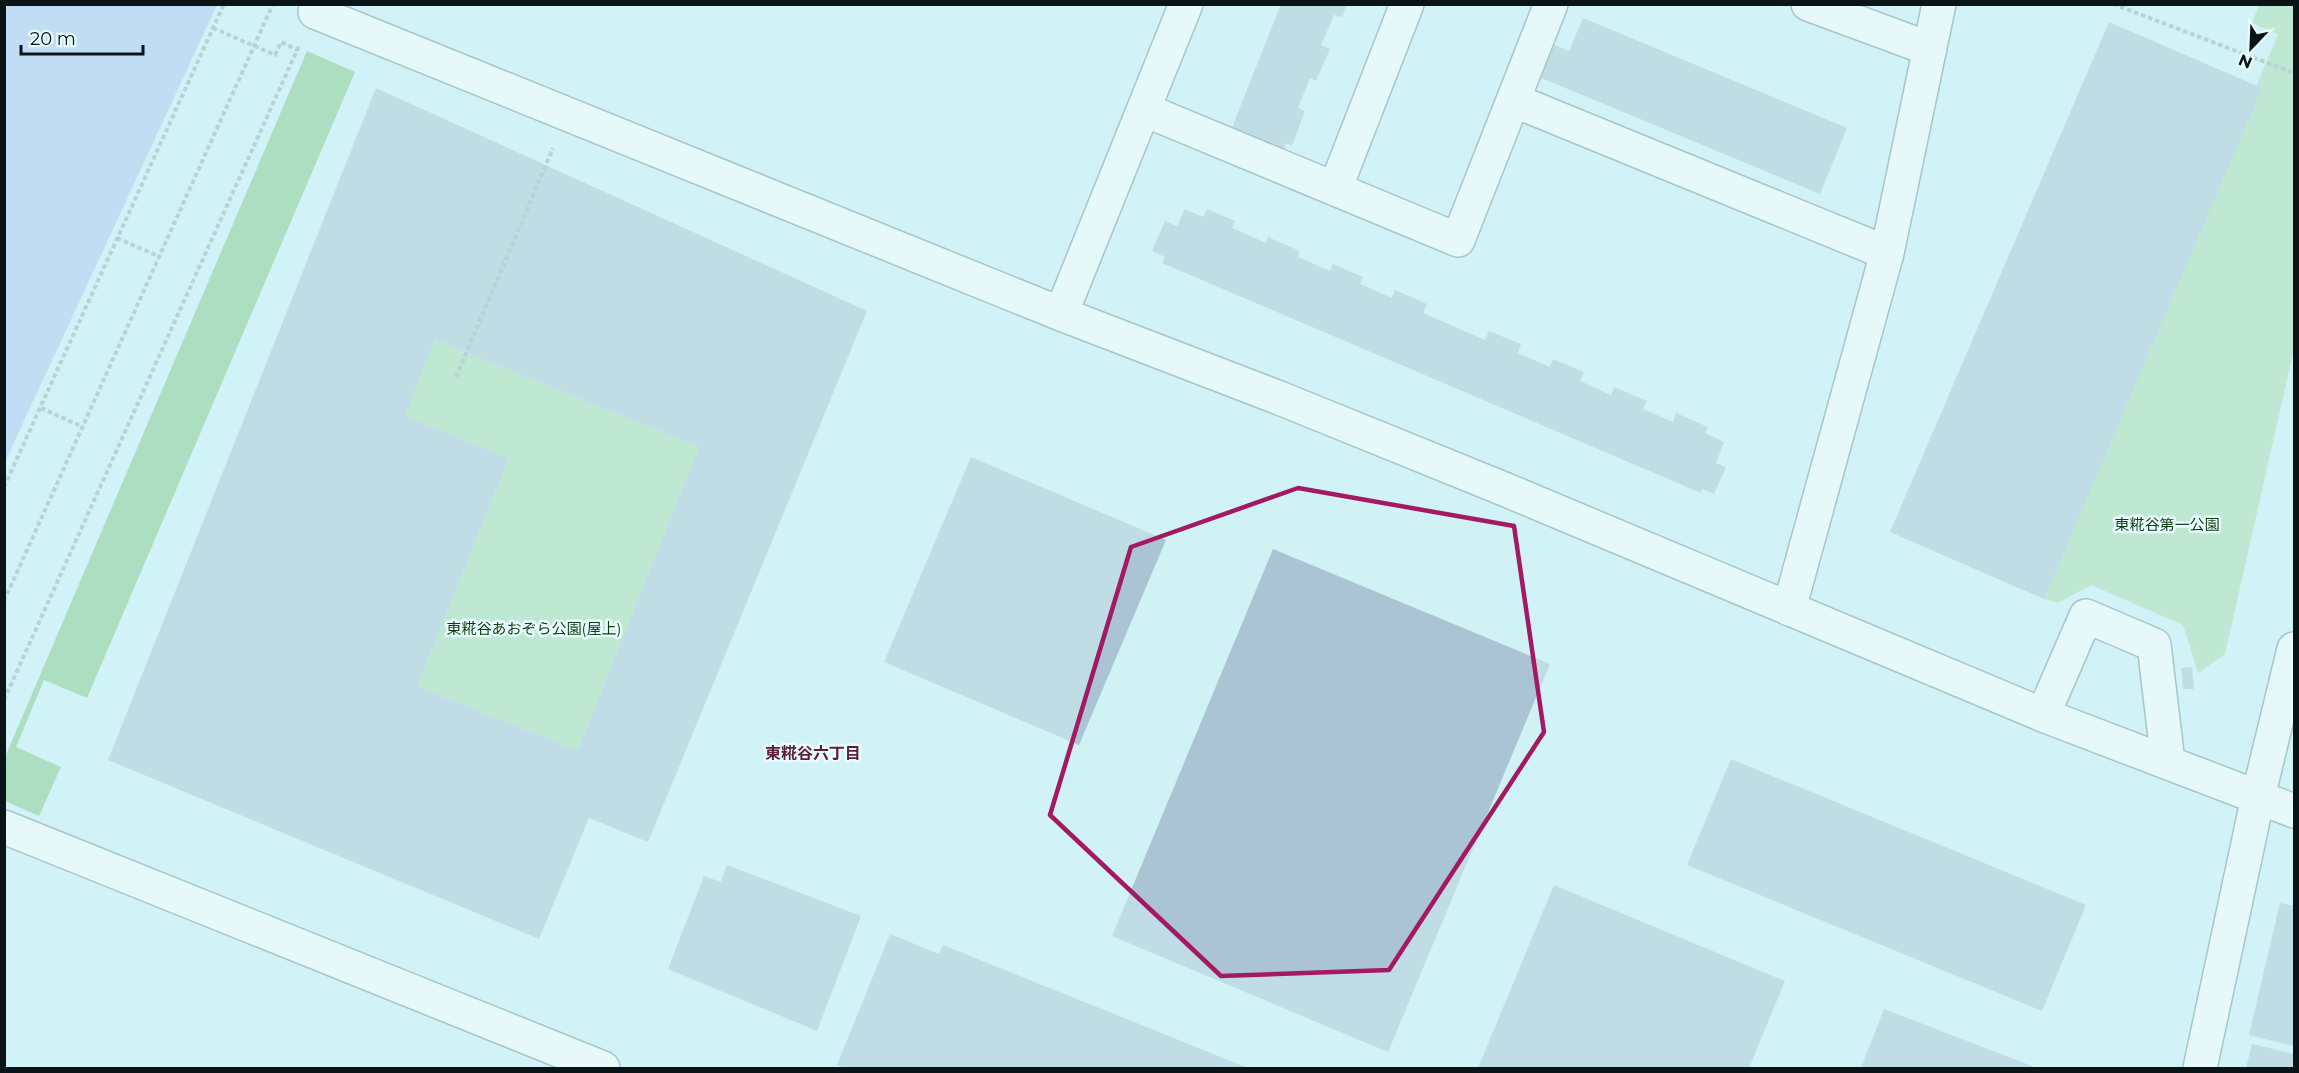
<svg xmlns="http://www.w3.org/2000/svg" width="2299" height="1073" font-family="Montserrat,'Noto Sans JP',sans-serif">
	<rect width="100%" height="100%" fill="#d1f2f5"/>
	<path fill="#a9dca7" d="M2259,5H2294V349L2225,654L2198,673L2183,625L2091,585L2058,603L2044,599L2278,34L2252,23Z
		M435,340L699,447L578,750L417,686L509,458L405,416Z"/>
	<path fill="#83c680" d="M307,51L355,72L87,698L44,680L16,747L61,767L39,816L5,801V757Z"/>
	<path fill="#acc3f2" d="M5,4L217,5L5,462L4,5Z"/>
	<path fill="#abc4d3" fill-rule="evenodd" d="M1281,4H1347L1342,17L1334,15L1321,45L1330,49L1316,81L1310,78L1298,108L1305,111L1292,146L1286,143L1280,161L1227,140Z
		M1583,18L1847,128L1820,194L1539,77L1553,44L1569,51Z
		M2109,22L2262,88L2044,599L1890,532Z
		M376,88L867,311L648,842L589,818L539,939L108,760ZM435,340L699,447L578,750L417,686L509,458L405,416Z
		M1185,209L1203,217L1207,209L1235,221L1232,228L1266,243L1268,237L1300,251L1298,257L1330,271L1333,264L1363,277L1360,284L1392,298L1395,290L1427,304L1423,313L1485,340L1489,331L1521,344L1518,353L1550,367L1553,359L1584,372L1580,381L1611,395L1614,387L1647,401L1643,409L1673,422L1676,413L1708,427L1705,433L1724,442L1716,463L1726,467L1714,494L1702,489L1701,493L1162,263L1165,257L1152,251L1165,221L1177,226Z
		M971,457L1166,540L1079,745L884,662Z
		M1273,549L1550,664L1388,1052L1112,936Z
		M2192,667L2194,689H2183L2181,668Z
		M1731,759L2086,905L2042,1011L1687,865Z
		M727,865L861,916L817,1031L668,969L704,876L721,882Z
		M1554,885L1785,981L1749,1068H1478Z
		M2280,903L2294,906V1046L2249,1035Z
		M890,934L939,954L943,945L1248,1068H846L837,1065Z
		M1884,1009L2037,1068H1861Z
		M2252,1044L2294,1054V1068H2246Z"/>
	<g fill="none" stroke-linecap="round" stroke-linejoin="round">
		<g stroke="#719093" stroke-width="36">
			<path id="minor" d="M1808,4L1930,49
				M315,12L1061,314L1282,399L1504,489L2043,715L2294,811
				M1513,100L1887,253
				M1145,110L1458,240L1551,4
				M1335,189L1407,4
				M1061,314L1186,4
				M1789,609L1887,253L1939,4
				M2043,715L2086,616L2154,645L2168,762
				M4,827L603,1068
				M2200,1068L2258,797L2294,649"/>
		</g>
		<path stroke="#94aeb1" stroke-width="4" stroke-dasharray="4.5 3" stroke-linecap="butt" d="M2113,4L2294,73
			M213,28L275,55L281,42L298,50
			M117,238L160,257
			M456,377L553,148
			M41,408L83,427
			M4,487L224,4
			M4,601L273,4
			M4,700L299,46"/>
		<use href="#minor" stroke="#fff" stroke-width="33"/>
	</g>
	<path d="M0 0H2299V1073H0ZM1298,488L1514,526L1544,732L1389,970L1221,976L1050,815L1131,547Z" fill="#d1f2f5" fill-opacity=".55" fill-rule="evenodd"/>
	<path fill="none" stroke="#a31a63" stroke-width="4.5" stroke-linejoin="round" d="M1298,488L1514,526L1544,732L1389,970L1221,976L1050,815L1131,547Z"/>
	<g text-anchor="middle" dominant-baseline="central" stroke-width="5" stroke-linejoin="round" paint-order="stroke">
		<g font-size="15" fill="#0e3d0f" stroke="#e9fcfe">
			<text x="2167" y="524">東糀谷第一公園</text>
			<text x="534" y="628">東糀谷あおぞら公園(屋上)</text>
		</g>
		<g font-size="16" font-weight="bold" fill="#5d1c3b" stroke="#e9fcfe">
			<text x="813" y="753">東糀谷六丁目</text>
		</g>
	</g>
	<rect width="2299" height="1073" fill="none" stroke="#081415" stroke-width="12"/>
	<g transform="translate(2251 48) rotate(203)" stroke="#e9fcfe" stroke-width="4.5" paint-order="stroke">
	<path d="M0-4.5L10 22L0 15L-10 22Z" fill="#081415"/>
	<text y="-9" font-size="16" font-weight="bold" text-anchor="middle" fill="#081415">N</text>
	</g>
	<path d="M21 45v9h122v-9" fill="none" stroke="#081415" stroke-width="3"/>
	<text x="30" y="45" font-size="18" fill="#081415" stroke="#e9fcfe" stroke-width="4.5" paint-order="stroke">20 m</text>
</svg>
